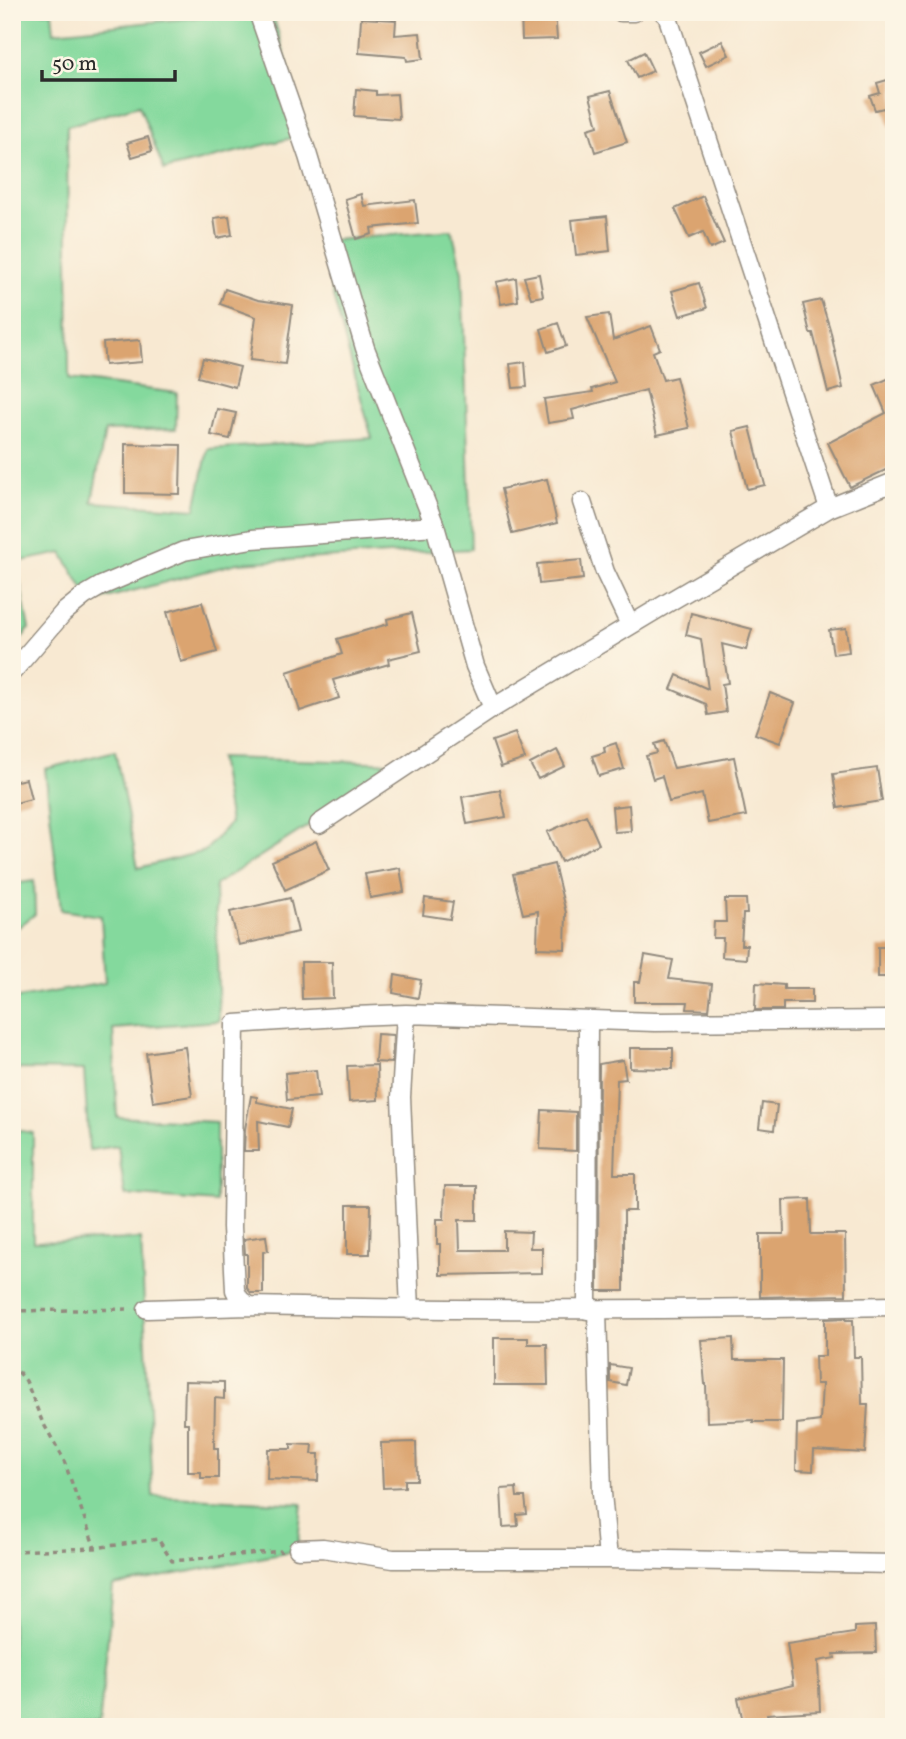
<svg xmlns="http://www.w3.org/2000/svg" width="906" height="1739" font-family="Vollkorn,serif">
	<rect width="100%" height="100%" fill="#fcf5e5"/>
	<filter id="ink" filterUnits="userSpaceOnUse"><feTurbulence type="fractalNoise" baseFrequency=".0143" numOctaves="2"/><feDisplacementMap in="SourceGraphic" scale="14" xChannelSelector="R" yChannelSelector="G"/><feConvolveMatrix kernelMatrix="1 2 1 2 8 2 1 2 1" color-interpolation-filters="sRGB"/></filter>
	<filter id="wash" filterUnits="userSpaceOnUse"><feTurbulence type="fractalNoise" baseFrequency=".00686" numOctaves="4" result="noise"/><feDisplacementMap in="SourceGraphic" scale="28" xChannelSelector="R" yChannelSelector="G"/><feGaussianBlur stdDeviation="1.57" result="paint"/><feColorMatrix in="noise" values="0 0 0 0 0 0 0 0 0 0 0 0 0 0 0 0 0 1.4 0 .05"/><feComposite in="paint" operator="in"/></filter>
	<g filter="url(#wash)">
		<rect width="100%" height="100%" fill="#f8e9d2"/>
		<path fill="#84d99d" stroke="#588264" stroke-width="2" d="M12,12H52L54,32L251,12H272L308,134L164,170L139,105L67,126L69,379L177,393L176,429L105,431L92,502L195,509L208,449L372,438L333,296L323,241L452,230L462,272L471,549L237,563L91,602L62,553L16,562L29,629L12,650Z
			M115,751L138,868L205,851L230,823L219,758L407,763L215,885L219,1021L113,1029L117,1117L216,1122V1202L125,1195L118,1146L89,1150L84,1070L12,1069V999L105,983L101,916L61,910L45,769Z
			M34,881L35,914L12,932V884Z
			M12,1129L33,1133V1242L141,1239L153,1496L302,1504L297,1551L113,1586L99,1727H12Z"/>
		<g id="blocks">
			<path fill="#dba470" d="M521,12H555L557,39L522,40Z
				M361,18L396,20L395,35L420,33L423,59L407,61L406,57L359,53Z
				M722,41L729,55L706,66L699,52Z
				M644,52L653,71L637,78L628,60Z
				M894,78V126L890,127L884,108L875,110L870,96L880,93L877,83Z
				M356,89L376,91V95L397,94L399,119L354,116Z
				M610,91L627,142L595,152L588,129L598,126L590,96Z
				M148,137L152,151L132,157L127,143Z
				M361,194L364,206L415,200L418,223L371,228L372,234L356,239L345,199Z
				M703,196L724,243L710,249L703,232L689,238L675,209Z
				M229,216L232,235L217,238L214,218Z
				M607,216L610,251L576,255L572,220Z
				M539,274L543,296L531,298L524,277Z
				M516,278L518,301L501,304L496,282Z
				M699,283L707,308L680,316L672,291Z
				M225,289L258,300L293,305L285,364L250,360L256,317L220,304Z
				M821,300L830,329L843,388L828,392L813,333H810L803,304Z
				M609,314L613,340L651,326L660,349L653,352L663,380L676,377L689,428L657,435L646,390L572,410L574,419L548,423L544,399L593,392L592,389L615,382L587,317Z
				M558,323L566,346L548,352L541,329Z
				M140,340L142,362L105,365L103,343Z
				M203,358L240,367L235,387L198,377Z
				M525,362L527,387L513,388L510,364Z
				M894,376V466L850,487L828,443L886,413L874,385Z
				M217,409L236,413L230,439L211,435Z
				M750,427L765,485L747,489L733,431Z
				M125,444L181,445L180,494L125,493Z
				M547,479L557,523L512,534L501,489Z
				M581,560L583,579L539,584L537,564Z
				M202,602L217,652L181,662L167,612Z
				M412,613L421,651L388,659L389,664L333,680L339,698L300,711L287,672L342,654L337,639L388,624L387,619Z
				M691,613L752,629L746,650L722,644L728,683L722,684L726,712L708,715L706,704L671,689L677,675L708,689L701,639L686,635Z
				M846,628L849,652L833,654L829,630Z
				M770,693L795,703L780,743L755,734Z
				M515,733L525,759L501,767L492,741Z
				M664,741L674,768L734,757L746,816L708,823L702,794L669,802L662,776L653,779L646,756L657,753L654,744Z
				M616,743L624,769L599,776L592,756L605,752L604,747Z
				M557,750L565,766L538,779L530,764Z
				M877,768L882,801L838,808L833,774Z
				M26,779L31,799L12,804V782Z
				M500,790L506,817L467,824L462,797Z
				M629,805L631,831L614,832L612,807Z
				M586,815L599,844L561,862L547,832Z
				M316,841L329,870L285,890L272,861Z
				M554,864L566,913L565,949L537,948L538,911L523,914L513,874Z
				M400,868L404,892L370,898L365,874Z
				M290,898L298,932L239,945L230,912Z
				M425,898L453,902L450,919L423,915Z
				M725,899H746L747,914H743L741,945H747L746,959L722,957L723,938H713L714,922H726Z
				M878,947H894V977H878Z
				M645,955L673,960L669,979L712,984L709,1010L687,1009L688,1002H634V982H640Z
				M301,962H332L333,998L302,999Z
				M395,975L421,980L418,998L393,993Z
				M756,983L784,985V989H812V1003H783V1010H755Z
				M377,1034L393,1035L392,1063L375,1062Z
				M185,1047L192,1096L153,1102L146,1053Z
				M630,1048H673V1069L630,1068Z
				M623,1060L626,1079L617,1080L614,1174H635V1211H624V1291H598L599,1064Z
				M377,1065L378,1100L349,1102L347,1066Z
				M316,1070L319,1097L287,1100L285,1073Z
				M251,1096L257,1097V1102L292,1109L288,1127L258,1121L259,1151H244L245,1129Z
				M762,1103L777,1105L774,1130L759,1128Z
				M542,1110L576,1112V1151L540,1149Z
				M445,1186H477V1220H459L460,1250H504V1231L531,1232L530,1248H542V1273L440,1275V1244H437V1219H444Z
				M810,1199L811,1234H845L846,1295L760,1297V1234H784L783,1200Z
				M347,1205H371L370,1254H347Z
				M266,1236L268,1251L263,1252V1293H251L247,1288V1254H245L244,1239Z
				M846,1318V1320H853L854,1357H861L862,1404H868L865,1453L814,1450L813,1471L796,1470L797,1424L820,1421L822,1384H816L815,1356H825V1319Z
				M494,1338H528V1344H547L548,1385H494Z
				M733,1338L734,1360H783L782,1422H753V1420L707,1422L706,1384H705L701,1340Z
				M610,1365L629,1368L626,1385L610,1382Z
				M185,1381L224,1382V1399L215,1398L214,1448H218V1478H201V1472H188V1423H184Z
				M416,1442L417,1480H405V1487L383,1488L381,1443Z
				M291,1444L313,1445L312,1454H319L318,1481L267,1479L268,1449H291Z
				M516,1488L517,1497H525L527,1514L517,1515L518,1526L503,1527L501,1489Z
				M875,1626L876,1653L834,1654L835,1658L818,1661L820,1711L767,1714L768,1719L759,1722L760,1727H744L738,1698L793,1685L787,1643L855,1633V1627Z"/>
		</g>
	</g>
	<g filter="url(#ink)">
		<use href="#blocks" fill-opacity="0" stroke="#928a7e" stroke-width="2"/>
		<g fill="none" stroke-linecap="round" stroke-linejoin="round">
			<g stroke="#928a7e" stroke-width="21">
				<path id="street" d="M258,12L308,156L365,348L435,526L475,666L493,708
					M621,12H634
					M663,12L667,15L829,508
					M582,502L605,572L630,625
					M12,672L63,613L84,596L101,586L184,551L252,539L435,526
					M319,824L493,708L674,599L829,508L894,482
					M406,1014L354,1016L235,1024L232,1227L235,1290L240,1300L249,1306C464,1311 679,1310 894,1306
					M147,1309L249,1306
					M410,1310L401,1097L406,1014L655,1022L894,1020
					M587,1310L588,1020
					M597,1310L602,1493L608,1559
					M298,1549L323,1548L393,1559H608L894,1564"/>
			</g>
			<path stroke="#928a7e" stroke-width="3.5" stroke-dasharray="5 5" stroke-linecap="butt" d="M12,1311L131,1309
				M12,1364L26,1381L42,1421L63,1458L95,1548
				M12,1551L95,1548L158,1539L172,1561L282,1551"/>
			<use href="#street" stroke="#fff" stroke-width="18"/>
		</g>
	</g>
	<rect width="906" height="1739" fill="none" stroke="#fcf5e5" stroke-width="42"/>
	<path d="M42 70v10h133v-10" fill="none" stroke="#2b2b2b" stroke-width="3.5"/>
	<text x="52" y="70" font-size="21" fill="#2b2b2b" stroke="#fcf5e5" stroke-width="5" paint-order="stroke">50 m</text>
</svg>
